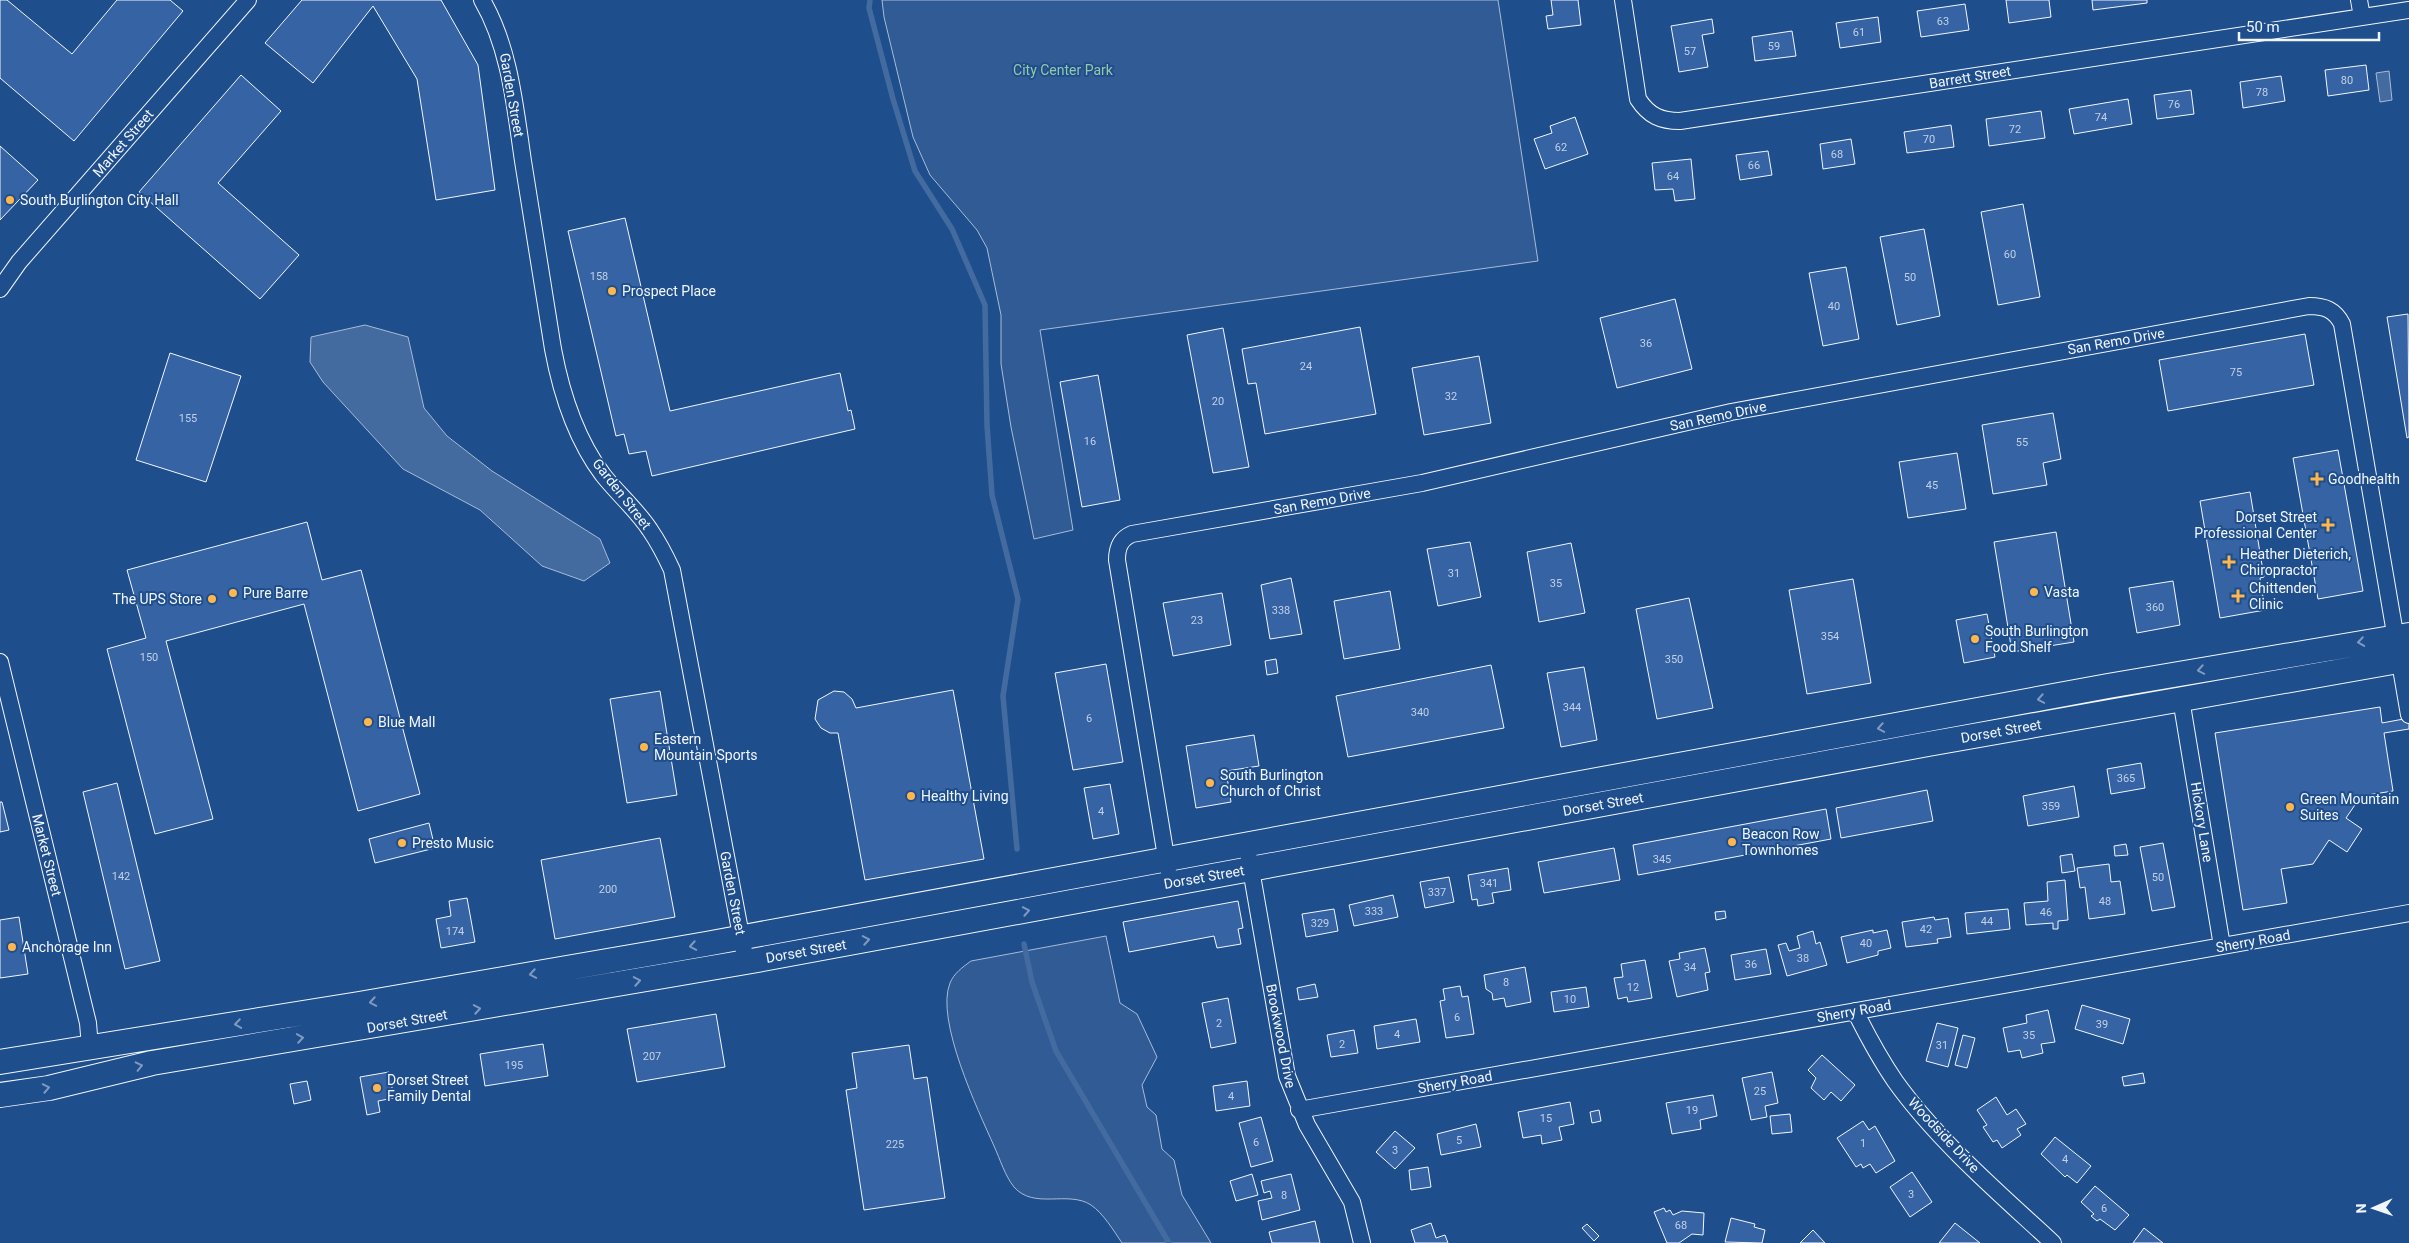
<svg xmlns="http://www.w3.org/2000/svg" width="2409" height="1243" font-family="Roboto,sans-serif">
	<rect width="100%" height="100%" fill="#1f4e8c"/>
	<path fill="#305b95" stroke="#a8bbd7" d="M882,0H1498L1538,261L1040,330L1073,530L1034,539L1011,427L1001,364V315L987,248L977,230L930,175L913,137L884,17Z
		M1106,936L1120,1003L1137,1014L1157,1057L1142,1085L1147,1107L1156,1115L1162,1149L1174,1160L1182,1195L1211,1243H1122C1114,1231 1103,1213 1091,1205C1068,1190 1034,1210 1014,1187C1005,1176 1000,1159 994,1146C978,1110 935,1020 950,983C954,973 963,967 971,961Z"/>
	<path fill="#446ba0" stroke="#a8bbd7" d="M2389,71L2392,100L2380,102L2376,73Z
		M365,325L408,337L424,408L447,436L492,471L600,539L610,563L584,581L542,566L480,510L403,469L323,382L310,362L311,337Z"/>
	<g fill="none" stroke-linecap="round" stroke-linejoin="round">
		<path stroke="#446ba0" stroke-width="5.5" d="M870,0L869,8L893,99L915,171L952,229L985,305L987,425L992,495L1018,599L1003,696L1017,849
			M1024,944L1032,982L1056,1051L1169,1243"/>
	</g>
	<path fill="#3563a3" stroke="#f2f6ff" d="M0,0H7L72,54L117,0H170L183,11L74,141L0,78Z
		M302,0H441L478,65L495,190L436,200L417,79L373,6L313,83L265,43Z
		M1551,0H1578L1581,25L1548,29L1546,16L1553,15Z
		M2006,0H2049L2051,17L2009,23Z
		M2092,0H2147V3L2093,10Z
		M1965,4L1969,30L1921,37L1917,11Z
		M1878,17L1881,42L1840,48L1836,23Z
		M1712,19L1714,33L1702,35L1708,67L1679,72L1671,26Z
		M1792,31L1796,56L1755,61L1752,37Z
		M2366,65L2369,90L2328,96L2325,70Z
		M241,75L281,111L218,183L299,255L260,299L139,192Z
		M2281,76L2285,101L2243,108L2240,82Z
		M2191,90L2194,114L2157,119L2154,95Z
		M2128,99L2132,124L2074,134L2069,109Z
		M2041,111L2045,138L1989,146L1986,119Z
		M1575,117L1588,154L1545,169L1534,139L1552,133L1550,126Z
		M1951,125L1954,147L1907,153L1904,132Z
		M1851,139L1855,164L1823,169L1820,144Z
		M0,146L38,180L0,220Z
		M1768,151L1772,175L1740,180L1736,155Z
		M1691,159L1695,199L1675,201L1673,189L1655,190L1652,163Z
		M2023,204L2040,297L1998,305L1981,212Z
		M625,218L670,411L840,373L848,411L851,410L855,429L652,476L646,451L629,454L624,434L616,436L568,231Z
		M1924,229L1940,316L1897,325L1880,237Z
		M1846,267L1859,339L1823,346L1809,273Z
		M1675,299L1692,369L1617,388L1600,318Z
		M2408,314L2409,437L2407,438L2387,317Z
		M1360,327L1376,414L1265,434L1256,383L1248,384L1242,349Z
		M1223,328L1249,467L1213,473L1187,335Z
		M2305,334L2314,385L2168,411L2159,360Z
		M170,353L241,376L206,482L136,460Z
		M1479,356L1491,423L1424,435L1412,368Z
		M1098,375L1120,500L1082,507L1060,382Z
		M2053,413L2061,459L2043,463L2047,485L1993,494L1982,425Z
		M2338,450L2363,591L2318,599L2293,458Z
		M1957,453L1966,509L1908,518L1899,462Z
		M2250,492L2264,577L2260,578L2265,610L2220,618L2200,501Z
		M307,522L322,580L361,570L420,794L358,811L304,604L166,641L213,819L155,834L107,649L146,638L127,570Z
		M2056,532L2074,642L2012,652L1994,542Z
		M1470,542L1481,597L1438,606L1427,549Z
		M1571,543L1585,613L1539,622L1527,552Z
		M1291,578L1302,634L1270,639L1261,585Z
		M1853,579L1871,683L1807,694L1789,590Z
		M2173,581L2180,625L2137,633L2129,588Z
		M1390,591L1400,649L1344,659L1334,601Z
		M1222,593L1231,645L1173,656L1163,603Z
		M1689,598L1713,708L1657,719L1636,609Z
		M1987,614L1995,657L1964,663L1956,620Z
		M1276,659L1278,673L1267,675L1265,661Z
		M1106,664L1123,762L1073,770L1055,673Z
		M1491,665L1504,728L1348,757L1336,696Z
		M1584,667L1597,740L1561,747L1547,673Z
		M953,690L984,859L865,880L838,733H830L821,728L815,719L818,700L834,691L844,692L852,699L856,708Z
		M660,691L677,795L627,803L610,699Z
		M2380,707L2382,723L2409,718V729L2384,733L2393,791L2361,796L2346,818L2362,829L2347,852L2329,840L2313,864L2281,869L2287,903L2243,910L2215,733Z
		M1254,735L1259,766L1226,771L1231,802L1196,808L1186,746Z
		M2141,763L2145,788L2111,794L2107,769Z
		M117,783L160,961L125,969L83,792Z
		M1110,784L1119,834L1093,839L1084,788Z
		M2074,786L2079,817L2028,826L2023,796Z
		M1927,790L1933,821L1841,838L1836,808Z
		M0,802H2L9,830L0,832Z
		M1826,809L1831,839L1638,875L1633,845Z
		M429,823L435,848L375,863L369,839Z
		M660,838L675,917L555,939L541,860Z
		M2163,843L2175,907L2152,911L2140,847Z
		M2126,844L2128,855L2115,856L2114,846Z
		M1614,848L1620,880L1544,893L1538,862Z
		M2072,854L2075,871L2062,873L2060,856Z
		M2109,864L2111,882L2120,881L2125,914L2089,919L2085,887L2080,888L2077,868Z
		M1508,868L1511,890L1492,893L1494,903L1478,906L1477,899L1472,900L1468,875Z
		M1449,877L1454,902L1425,908L1420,882Z
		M2065,880L2068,920L2058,921V929H2053V923L2026,925L2024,903L2048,901L2047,882Z
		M1393,895L1398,917L1354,926L1349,905Z
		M467,898L475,942L441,948L436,919L451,916L449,901Z
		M1238,901L1243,928L1238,929L1241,944L1217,948L1214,936L1129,952L1123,922Z
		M1334,909L1338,931L1306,937L1302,914Z
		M2008,909L2010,929L1967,934L1965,913Z
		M1725,911L1726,918L1716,920L1715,912Z
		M19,917L28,974L0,978V920Z
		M1934,917L1935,920L1948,918L1951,937L1937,939L1938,943L1906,947L1902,922Z
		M1873,930V933L1887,930L1891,948L1878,951V955L1847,963L1841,937Z
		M1813,931L1816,944L1820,942L1827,965L1787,976L1778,945L1786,943L1789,951L1800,948L1797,936Z
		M1705,948L1710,972L1705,973L1708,990L1677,997L1669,961L1680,959L1679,953Z
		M1766,949L1771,974L1735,980L1731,955Z
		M1645,960L1652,998L1628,1002L1627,997L1618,999L1614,978L1623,977L1621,964Z
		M1525,967L1531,1002L1506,1007L1504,998L1493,1000L1492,993L1486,989L1484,975Z
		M1315,984L1318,997L1299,1000L1297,988Z
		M1460,986L1462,997L1468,996L1474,1034L1446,1038L1440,1001L1445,1000L1443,989Z
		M1586,987L1589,1007L1554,1012L1551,992Z
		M1228,998L1236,1043L1211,1048L1202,1003Z
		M2082,1005L2130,1019L2123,1044L2075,1029Z
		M2048,1010L2055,1042L2041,1044L2043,1053L2022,1058L2020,1050L2008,1052L2003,1028L2027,1023L2026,1015Z
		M716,1014L725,1067L637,1082L627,1029Z
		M1416,1019L1420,1042L1377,1049L1374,1026Z
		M1937,1023L1958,1028L1948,1067L1926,1061Z
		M1354,1030L1358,1053L1331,1057L1327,1035Z
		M1963,1035L1975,1038L1967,1068L1955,1065Z
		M543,1044L548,1076L485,1086L480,1054Z
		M909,1045L914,1079L927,1077L945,1198L864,1210L846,1090L857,1088L852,1053Z
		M1822,1055L1855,1085L1841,1101L1831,1092L1824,1100L1811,1088L1816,1078L1808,1070Z
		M389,1072L394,1098L378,1101L380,1112L367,1115L360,1077Z
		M1772,1072L1778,1103L1765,1106L1767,1117L1751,1120L1742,1078Z
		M2143,1073L2145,1083L2124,1086L2122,1077Z
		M307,1081L311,1100L294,1104L290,1084Z
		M1247,1081L1250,1106L1216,1111L1213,1086Z
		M1713,1095L1717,1116L1700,1120L1701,1129L1672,1134L1666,1103Z
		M1996,1097L2007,1115L2016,1109L2026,1124L2017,1129L2021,1135L2002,1148L1997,1140L1993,1142L1983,1127L1987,1125L1977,1110Z
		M1570,1102L1574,1124L1559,1127L1562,1140L1542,1144L1541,1135L1523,1138L1518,1112Z
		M1599,1110L1601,1121L1592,1123L1590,1112Z
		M1790,1114L1792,1132L1772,1134L1770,1116Z
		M1261,1117L1273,1161L1251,1167L1239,1123Z
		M1863,1121L1869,1130L1875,1126L1895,1161L1876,1173L1870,1164L1863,1168L1861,1164L1856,1167L1837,1138Z
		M1476,1124L1481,1147L1441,1155L1437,1134Z
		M1395,1131L1415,1148L1395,1169L1376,1152Z
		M2055,1137L2091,1166L2077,1183L2067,1175L2065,1177L2041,1154Z
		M1428,1167L1431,1187L1411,1190L1409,1170Z
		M1912,1172L1932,1202L1910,1217L1890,1187Z
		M1252,1174L1258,1195L1236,1201L1230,1181Z
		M1291,1174L1300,1210L1262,1220L1258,1201L1272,1198L1270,1191L1264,1193L1261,1181Z
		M2095,1186L2129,1215L2115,1230L2100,1219L2097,1221L2091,1216L2094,1214L2081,1202Z
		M1664,1208L1666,1212L1670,1210L1673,1215L1682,1211L1704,1213L1703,1235L1692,1234L1679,1243H1667L1654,1212Z
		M1731,1218L1755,1224L1754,1227L1765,1230L1762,1243L1725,1242Z
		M1315,1221L1320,1243H1272L1269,1232Z
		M1431,1223L1436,1238L1445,1235L1448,1243H1415L1411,1230Z
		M1955,1223L1980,1243H1939Z
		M1587,1224L1599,1236L1594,1241L1582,1228Z
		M2144,1228L2163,1243H2133Z
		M1813,1230L1825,1243H1800Z"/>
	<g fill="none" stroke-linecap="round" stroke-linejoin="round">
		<g stroke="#f2f6ff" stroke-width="18">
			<path id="street" d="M482,0C510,48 515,107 523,161C533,223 543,286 553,349C561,392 576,439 603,475C618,494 637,510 650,530C659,543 666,557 672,570L746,962
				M1623,0L1638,99C1649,116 1661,121 1680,121L2409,10
				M2359,0L2362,17
				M0,289L19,262L248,0
				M0,662L88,1023L90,1047
				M2181,699L2222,946
				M1249,858L1287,1076L1307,1125L1352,1202L1362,1243
				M1168,869L1117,560C1117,548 1120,539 1132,534L1422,483L1731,412L2309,306C2325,306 2335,310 2342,324L2409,715
				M1855,1011C1867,1035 1880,1059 1895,1081C1937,1140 2000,1194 2053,1243
				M1299,1110L2409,913"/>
		</g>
		<g stroke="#f2f6ff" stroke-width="26">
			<path id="secondary" d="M0,1062L359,1004L706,944L2108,686L2409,635
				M0,1095L49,1088L152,1063L746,962L1928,744L2409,659"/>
		</g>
		<use href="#street" stroke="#1f4e8c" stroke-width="16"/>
		<use href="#secondary" stroke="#1f4e8c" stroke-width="24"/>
	</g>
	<defs><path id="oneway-chevron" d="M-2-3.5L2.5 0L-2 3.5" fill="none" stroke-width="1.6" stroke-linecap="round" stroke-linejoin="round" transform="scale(1.25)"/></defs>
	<g stroke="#7e9ac0">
		<use href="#oneway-chevron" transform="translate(2361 642) rotate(171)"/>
		<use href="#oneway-chevron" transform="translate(2201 670) rotate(170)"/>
		<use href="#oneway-chevron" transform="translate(2041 699) rotate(170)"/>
		<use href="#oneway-chevron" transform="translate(1881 728) rotate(170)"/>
		<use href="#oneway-chevron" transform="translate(1026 911) rotate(-11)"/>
		<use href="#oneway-chevron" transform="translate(866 940) rotate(-10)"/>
		<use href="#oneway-chevron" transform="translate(693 946) rotate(170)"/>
		<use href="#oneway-chevron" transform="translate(533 974) rotate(170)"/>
		<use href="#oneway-chevron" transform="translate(637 981) rotate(-10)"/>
		<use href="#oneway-chevron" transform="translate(373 1002) rotate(170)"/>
		<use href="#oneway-chevron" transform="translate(477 1009) rotate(-10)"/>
		<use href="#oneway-chevron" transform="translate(238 1024) rotate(171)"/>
		<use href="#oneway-chevron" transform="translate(300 1038) rotate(-9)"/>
		<use href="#oneway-chevron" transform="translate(139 1066) rotate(-13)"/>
		<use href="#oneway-chevron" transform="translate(46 1088) rotate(-11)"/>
	</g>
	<g fill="#ffb74d" stroke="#1f4e8c" stroke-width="2">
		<circle cx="10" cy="200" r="5"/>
		<circle cx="612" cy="291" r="5"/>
		<path d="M2314.5 471.5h5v5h5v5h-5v5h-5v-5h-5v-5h5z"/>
		<path d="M2325.5 517.5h5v5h5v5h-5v5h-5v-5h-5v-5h5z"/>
		<path d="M2226.5 554.5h5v5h5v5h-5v5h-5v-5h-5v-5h5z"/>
		<circle cx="2034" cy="592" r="5"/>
		<circle cx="233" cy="593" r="5"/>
		<path d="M2235.5 588.5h5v5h5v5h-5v5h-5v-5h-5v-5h5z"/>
		<circle cx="212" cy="599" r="5"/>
		<circle cx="1975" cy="639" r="5"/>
		<circle cx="368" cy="722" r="5"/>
		<circle cx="644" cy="747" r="5"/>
		<circle cx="1210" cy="783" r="5"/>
		<circle cx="911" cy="796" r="5"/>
		<circle cx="2290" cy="807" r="5"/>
		<circle cx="1732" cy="842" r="5"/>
		<circle cx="402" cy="843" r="5"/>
		<circle cx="12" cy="947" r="5"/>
		<circle cx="377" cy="1088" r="5"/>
	</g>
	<g text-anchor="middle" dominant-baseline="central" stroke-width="4" stroke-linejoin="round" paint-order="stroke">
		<g font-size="11" fill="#c3d1e8">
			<text x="1943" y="21">63</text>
			<text x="1859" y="32">61</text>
			<text x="1774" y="46">59</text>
			<text x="1690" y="51">57</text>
			<text x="2347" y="80">80</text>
			<text x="2262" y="92">78</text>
			<text x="2174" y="104">76</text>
			<text x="2101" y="117">74</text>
			<text x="2015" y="129">72</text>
			<text x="1929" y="139">70</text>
			<text x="1561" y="147">62</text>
			<text x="1837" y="154">68</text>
			<text x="1754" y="165">66</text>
			<text x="1673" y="176">64</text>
			<text x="2010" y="254">60</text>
			<text x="599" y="276">158</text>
			<text x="1910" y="277">50</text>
			<text x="1834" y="306">40</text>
			<text x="1646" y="343">36</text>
			<text x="1306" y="366">24</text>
			<text x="2236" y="372">75</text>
			<text x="1451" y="396">32</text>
			<text x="1218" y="401">20</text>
			<text x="188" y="418">155</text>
			<text x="1090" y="441">16</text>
			<text x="2022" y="442">55</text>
			<text x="1932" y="485">45</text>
			<text x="1454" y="573">31</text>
			<text x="1556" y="583">35</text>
			<text x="2155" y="607">360</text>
			<text x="1281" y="610">338</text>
			<text x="1197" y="620">23</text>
			<text x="1830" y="636">354</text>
			<text x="149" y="657">150</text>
			<text x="1674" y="659">350</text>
			<text x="1572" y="707">344</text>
			<text x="1420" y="712">340</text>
			<text x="1089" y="718">6</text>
			<text x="2126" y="778">365</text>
			<text x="2051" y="806">359</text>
			<text x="1101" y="811">4</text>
			<text x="1662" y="859">345</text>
			<text x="121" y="876">142</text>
			<text x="2158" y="877">50</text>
			<text x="1489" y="883">341</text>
			<text x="608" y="889">200</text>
			<text x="1437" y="892">337</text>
			<text x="2105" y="901">48</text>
			<text x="1374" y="911">333</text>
			<text x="2046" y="912">46</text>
			<text x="1987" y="921">44</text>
			<text x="1320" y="923">329</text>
			<text x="1926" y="929">42</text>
			<text x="455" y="931">174</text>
			<text x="1866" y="943">40</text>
			<text x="1803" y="958">38</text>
			<text x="1751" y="964">36</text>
			<text x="1690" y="967">34</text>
			<text x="1506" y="982">8</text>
			<text x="1633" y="987">12</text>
			<text x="1570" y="999">10</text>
			<text x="1457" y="1017">6</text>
			<text x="1219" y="1023">2</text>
			<text x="2102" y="1024">39</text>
			<text x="1397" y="1034">4</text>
			<text x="2029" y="1035">35</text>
			<text x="1342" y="1044">2</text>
			<text x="1942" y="1045">31</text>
			<text x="652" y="1056">207</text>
			<text x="514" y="1065">195</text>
			<text x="1760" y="1091">25</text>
			<text x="1231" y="1096">4</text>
			<text x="1692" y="1110">19</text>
			<text x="1546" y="1118">15</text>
			<text x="1459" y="1140">5</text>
			<text x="1256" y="1142">6</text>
			<text x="1863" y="1143">1</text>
			<text x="895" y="1144">225</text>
			<text x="1395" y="1150">3</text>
			<text x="2065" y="1159">4</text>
			<text x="1911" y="1194">3</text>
			<text x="1284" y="1195">8</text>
			<text x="2104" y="1208">6</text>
			<text x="1681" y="1225">68</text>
		</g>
		<g font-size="14" fill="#97c8a6" stroke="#1f4e8c">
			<text x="1063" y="70">City Center Park</text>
		</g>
		<g font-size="14" fill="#f2f6ff" stroke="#1f4e8c">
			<text transform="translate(1970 77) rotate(-9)">Barrett Street</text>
			<text transform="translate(512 95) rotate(80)">Garden Street</text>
			<text transform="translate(123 143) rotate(-49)">Market Street</text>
			<text transform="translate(2116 341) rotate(-10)">San Remo Drive</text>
			<text transform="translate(1718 416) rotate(-12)">San Remo Drive</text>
			<text transform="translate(622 494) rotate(52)">Garden Street</text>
			<text transform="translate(1322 501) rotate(-10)">San Remo Drive</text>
			<text transform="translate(2001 731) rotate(-10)">Dorset Street</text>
			<text transform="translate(1603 804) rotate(-10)">Dorset Street</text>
			<text transform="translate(2202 822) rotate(81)">Hickory Lane</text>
			<text transform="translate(47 855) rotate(76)">Market Street</text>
			<text transform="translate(1204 877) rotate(-10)">Dorset Street</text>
			<text transform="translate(733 893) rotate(79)">Garden Street</text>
			<text transform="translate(2253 941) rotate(-10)">Sherry Road</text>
			<text transform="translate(806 951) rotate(-10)">Dorset Street</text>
			<text transform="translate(1854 1011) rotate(-10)">Sherry Road</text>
			<text transform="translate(407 1021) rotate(-10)">Dorset Street</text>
			<text transform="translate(1281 1036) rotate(79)">Brookwood Drive</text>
			<text transform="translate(1455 1082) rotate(-10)">Sherry Road</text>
			<text transform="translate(1944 1135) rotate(47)">Woodside Drive</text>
		</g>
		<g font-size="14" fill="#f2f6ff" stroke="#1f4e8c" text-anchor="start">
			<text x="20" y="200">South Burlington City Hall</text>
			<text x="622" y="291">Prospect Place</text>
			<text x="2328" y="479">Goodhealth</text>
			<text x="2317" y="517" text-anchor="end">Dorset Street<tspan x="2317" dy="16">Professional Center</tspan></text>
			<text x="2240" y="554">Heather Dieterich,<tspan x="2240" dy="16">Chiropractor</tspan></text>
			<text x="2249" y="588">Chittenden<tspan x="2249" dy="16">Clinic</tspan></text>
			<text x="2044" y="592">Vasta</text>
			<text x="243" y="593">Pure Barre</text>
			<text x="202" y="599" text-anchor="end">The UPS Store</text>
			<text x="1985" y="631">South Burlington<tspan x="1985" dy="16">Food Shelf</tspan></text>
			<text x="378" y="722">Blue Mall</text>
			<text x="654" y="739">Eastern<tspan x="654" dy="16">Mountain Sports</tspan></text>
			<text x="1220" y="775">South Burlington<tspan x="1220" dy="16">Church of Christ</tspan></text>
			<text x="921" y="796">Healthy Living</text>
			<text x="2300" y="799">Green Mountain<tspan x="2300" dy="16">Suites</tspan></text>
			<text x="1742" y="834">Beacon Row<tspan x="1742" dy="16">Townhomes</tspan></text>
			<text x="412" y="843">Presto Music</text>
			<text x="22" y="947">Anchorage Inn</text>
			<text x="387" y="1080">Dorset Street<tspan x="387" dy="16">Family Dental</tspan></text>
		</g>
	</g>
	<g transform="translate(2374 1208) rotate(268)" stroke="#1f4e8c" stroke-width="4" paint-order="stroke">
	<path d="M0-4L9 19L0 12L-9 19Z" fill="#f2f6ff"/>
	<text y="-8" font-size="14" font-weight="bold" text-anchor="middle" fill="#f2f6ff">N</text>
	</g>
	<path d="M2239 32v8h140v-8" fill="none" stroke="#f2f6ff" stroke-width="2.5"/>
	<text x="2246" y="32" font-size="15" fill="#f2f6ff" stroke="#1f4e8c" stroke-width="4" paint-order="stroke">50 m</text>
</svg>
